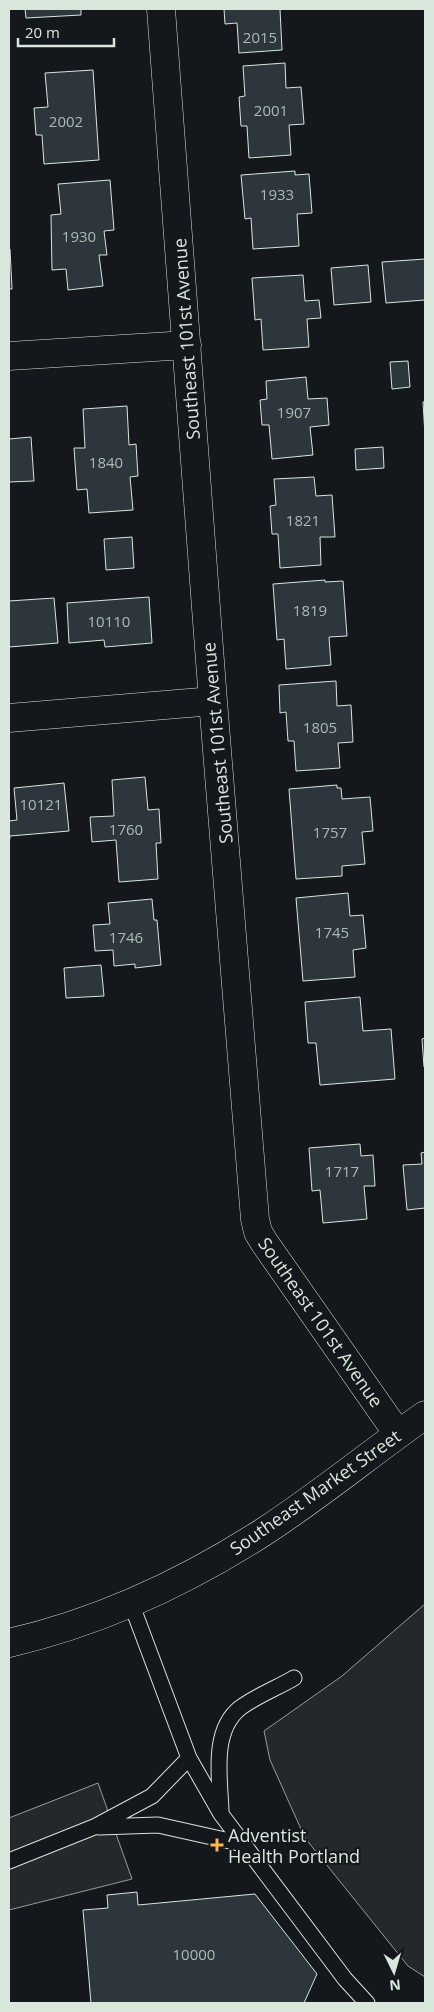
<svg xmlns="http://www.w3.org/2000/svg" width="434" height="2012" font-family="'Open Sans',sans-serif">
	<rect width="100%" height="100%" fill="#14181c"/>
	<path fill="#24282b" stroke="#939e99" d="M425,1604V1977L408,1966L305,1838L270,1760L264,1731L342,1676Z
		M98,1783L132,1879L9,1910V1818Z"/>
	<path fill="#2c363c" stroke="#d8e6dc" d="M25,9H81V15L26,18Z
		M224,9H280L282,50L239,53L237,23L225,24Z
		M285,63L286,88L301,87L304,124L289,125L291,155L249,158L247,126H241L239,97L245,96L243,66Z
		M93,70L99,160L44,164L42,135H36L34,108L48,107L45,73Z
		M295,171V175L309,174L312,213L297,214L299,246L253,249L251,218L245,219L241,175Z
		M110,180L114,230L104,231L107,255H99L103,286L68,290L66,269L52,270L51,215L61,214L58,184Z
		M9,249H10L12,289H9Z
		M425,259V300L386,303L382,262Z
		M368,265L371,302L334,305L331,268Z
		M303,275L305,301L319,300L321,318L307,319L309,347L263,350L261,319L255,320L252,278Z
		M408,361L410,387L392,389L390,362Z
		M306,377L308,399L327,398L329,425L310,427L313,455L272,459L269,425H262L260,400L267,399L266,381Z
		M425,401V435L423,402Z
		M127,406L129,445L136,444L138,476L130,477L133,510L89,513L87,489L77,490L74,448H85L83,409Z
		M31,437L34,481L9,482V439Z
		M383,447L384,468L356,470L355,449Z
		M314,477L316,496L332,495L335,537H320L321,565L280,568L278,534H272L270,506L276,505L274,479Z
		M132,537L134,568L106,570L104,539Z
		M325,580V582L343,581L347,636L329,637L331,665L286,669L284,639L277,640L273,584Z
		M149,597L152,643L105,647L104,640L69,643L67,603Z
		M54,598L58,643L9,647V601Z
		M336,681L337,706L351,705L353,742L338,743L340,768L296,771L294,741H288L286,712L280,713L279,685Z
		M145,777L148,810L159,809L161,843H156L158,879L119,882L116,840L92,842L90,817L114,816L112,780Z
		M64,783L69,831L10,836L9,848V821L17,820L14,788Z
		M337,785V788H341L342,799L370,797L373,831L362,832L365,864L342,866V876L296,879L289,789Z
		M348,893L350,916L363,915L366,948L353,950L355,977L303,981L296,898Z
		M152,899L154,920H157L161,965L135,968V964L114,966L113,950L95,951L93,925L110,924L108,903Z
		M101,965L104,996L66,998L64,968Z
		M360,997L363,1031L391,1029L395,1079L320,1085L316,1043H308L305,1002Z
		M425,1038V1067H424L422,1039Z
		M360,1144L361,1156L373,1155L375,1186H364L367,1219L323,1223L320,1190L312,1191L309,1148Z
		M425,1152V1208L407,1210L403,1165L422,1164L421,1153Z
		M137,1892L138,1905L255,1894L317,1974L304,2003H91L83,1910L108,1908L107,1895Z"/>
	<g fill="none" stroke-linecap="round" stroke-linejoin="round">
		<g stroke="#d8e6dc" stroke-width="17">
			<path id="lane" d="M131,1603L189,1758L221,1814L345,1979L367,2003
				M221,1811C220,1779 211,1731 240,1708C256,1696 277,1688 294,1678
				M99,1827L158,1825L243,1844
				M9,1861L94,1827L152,1796L189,1758"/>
		</g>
		<g stroke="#d8e6dc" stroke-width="29">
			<path id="street" d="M161,9L213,701L255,1219L258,1232L264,1242L398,1434
				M9,356L187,345
				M9,718L213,701"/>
		</g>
		<g stroke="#d8e6dc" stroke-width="29">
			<path id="secondary" d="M9,1643C100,1622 186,1582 265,1531C320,1495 371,1453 425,1415"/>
		</g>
		<use href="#lane" stroke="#14181c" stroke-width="15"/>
		<use href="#street" stroke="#14181c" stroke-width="28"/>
		<use href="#secondary" stroke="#14181c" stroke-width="28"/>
	</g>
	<path fill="#ffb74d" stroke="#14181c" stroke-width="2" d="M214.5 1837.5h5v5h5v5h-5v5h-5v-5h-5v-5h5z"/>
	<g text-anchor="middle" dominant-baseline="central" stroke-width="4" stroke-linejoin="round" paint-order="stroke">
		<g font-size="15" fill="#adbab4">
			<text x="260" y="37">2015</text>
			<text x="271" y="110">2001</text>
			<text x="66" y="121">2002</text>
			<text x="277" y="194">1933</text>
			<text x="79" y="236">1930</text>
			<text x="294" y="412">1907</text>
			<text x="106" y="462">1840</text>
			<text x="303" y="520">1821</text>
			<text x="310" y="610">1819</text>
			<text x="109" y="621">10110</text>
			<text x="320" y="727">1805</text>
			<text x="41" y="804">10121</text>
			<text x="126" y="829">1760</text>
			<text x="330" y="832">1757</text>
			<text x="332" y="932">1745</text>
			<text x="126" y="937">1746</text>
			<text x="342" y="1171">1717</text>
			<text x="194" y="1954">10000</text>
		</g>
		<g font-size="18" fill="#d8e6dc" stroke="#14181c">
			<text transform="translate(186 339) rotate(-94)">Southeast 101st Avenue</text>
			<text transform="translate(217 743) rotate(-95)">Southeast 101st Avenue</text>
			<text transform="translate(321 1322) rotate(55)">Southeast 101st Avenue</text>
			<text transform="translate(315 1492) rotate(-35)">Southeast Market Street</text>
		</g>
		<g font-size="18" fill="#d8e6dc" stroke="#14181c" text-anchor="start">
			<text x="228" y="1835">Adventist<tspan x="228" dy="21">Health Portland</tspan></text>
		</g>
	</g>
	<rect width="434" height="2012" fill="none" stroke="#d8e6dc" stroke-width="20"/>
	<g transform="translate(394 1972) rotate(175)" stroke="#14181c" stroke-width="4" paint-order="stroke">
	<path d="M0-4L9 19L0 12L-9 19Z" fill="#d8e6dc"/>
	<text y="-8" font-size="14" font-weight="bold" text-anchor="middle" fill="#d8e6dc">N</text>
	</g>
	<path d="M18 38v8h96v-8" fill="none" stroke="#d8e6dc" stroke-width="2.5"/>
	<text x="25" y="38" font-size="15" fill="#d8e6dc" stroke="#14181c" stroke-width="4" paint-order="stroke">20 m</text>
</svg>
